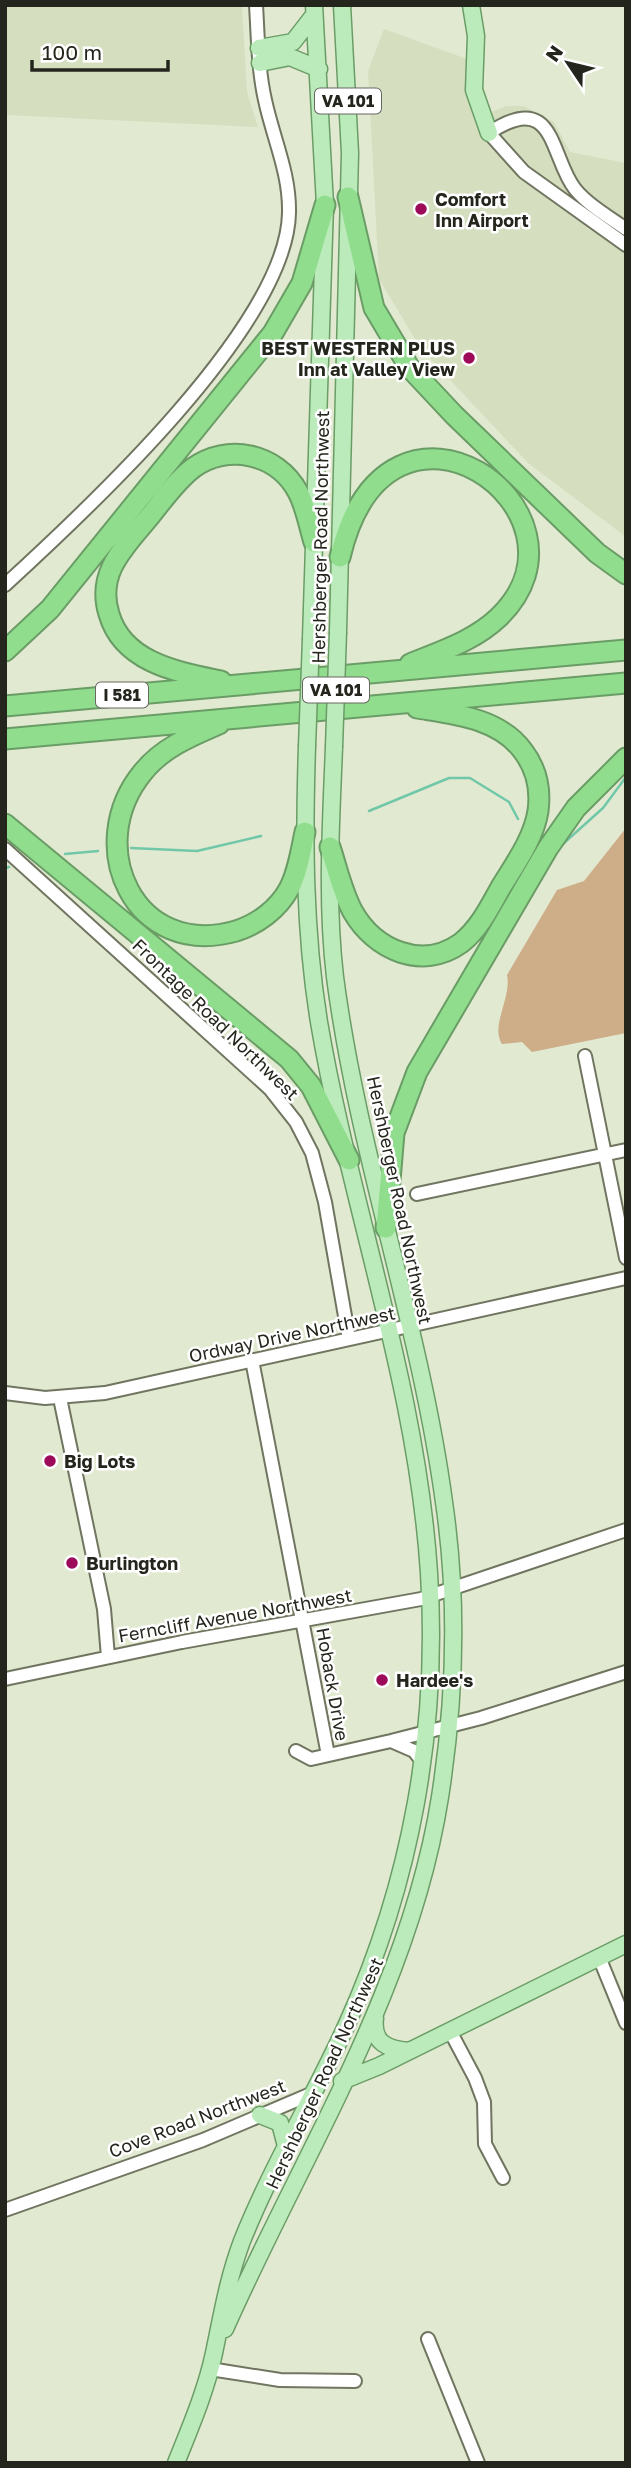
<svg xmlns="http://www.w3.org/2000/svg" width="631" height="2468" font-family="'Golos Text',sans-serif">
	<rect width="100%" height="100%" fill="#e2e9d1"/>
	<path fill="#d6dec0" d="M5,5H242L247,92L258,127L5,115Z
		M384,29L481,64L480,83L489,113L506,106H524L554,122L570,152L626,163V537L528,463L421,349L379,279L368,71Z"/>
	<path fill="#cead89" d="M626,828V1033L532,1052L522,1042L502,1044C490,1026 512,997 507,975L557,890L584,881Z"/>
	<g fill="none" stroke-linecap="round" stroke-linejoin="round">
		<path stroke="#71c8a9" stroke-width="2.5" d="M369,811L449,778H470L509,802L518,819
			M564,843L603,808L626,777
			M131,848L197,851L261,836
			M65,854L98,851
			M5,868L9,867"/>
		<g stroke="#707560" stroke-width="16">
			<path id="minor" d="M626,229C609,217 588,205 575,189C550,158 556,88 489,133L524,172L626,245
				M5,585C86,511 287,325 289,213C290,173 273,138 265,100C258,69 258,37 256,5
				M5,849L270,1089L296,1122L312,1153L325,1202L349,1339
				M585,1056L626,1258
				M417,1194L626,1150
				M252,1360L328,1755
				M5,1393L45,1398L105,1393L626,1278
				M60,1398L104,1609L108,1657
				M5,1679L182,1642L421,1599L626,1530
				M391,1741L414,1751L422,1761
				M296,1751L311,1759L391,1741L481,1718L626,1672
				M599,1957L626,2023
				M450,2031L475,2078L484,2102L485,2144L503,2178
				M5,2210L203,2140L313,2093
				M428,2339L478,2463
				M210,2369L280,2380L355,2381"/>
		</g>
		<g stroke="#6a9d66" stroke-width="19">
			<path id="major" d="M471,5L476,36L474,90L489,133
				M259,48L293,42L314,15
				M260,63L290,57L319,69
				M338,632L350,153L342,5
				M311,639L325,205L314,5
				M375,2018C372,2043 387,2049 409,2051
				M342,2081L379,2066L626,1944
				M260,2115L280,2123L286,2146
				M225,2329C302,2155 410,1989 440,1797C455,1701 458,1598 444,1502C420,1325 358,1154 335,977C326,901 331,824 334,747
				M176,2463C190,2428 206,2391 214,2353C222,2315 228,2278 242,2241C272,2166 314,2097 347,2024C411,1883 439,1728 429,1573C417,1385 350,1206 319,1022C304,930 304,839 307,746"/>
		</g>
		<g stroke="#6a9d66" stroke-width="23">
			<path id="highway" d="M348,197L374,308L409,367L454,415L597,553L626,574
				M340,557C388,354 607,512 499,617C474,641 441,651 410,664
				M5,651L50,609L273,333L302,283L325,205
				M221,681C178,672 123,663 109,614C104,598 105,582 112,567C121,548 137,532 150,516C163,500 176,481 193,468C227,443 277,453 298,492C306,507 309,526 314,542
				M5,706L626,650
				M219,724C191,736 162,748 143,772C82,846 135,960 236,931C258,924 278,909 289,889C298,872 301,851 305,832
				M5,739L626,683
				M5,824L289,1059L311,1086L349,1160
				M330,847C337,868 342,892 353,912C375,950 422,971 461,943C479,929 490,907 501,887C515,864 534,838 538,811C541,789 536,768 523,751C499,718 454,714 417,708
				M386,1228L394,1133L417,1072L548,848L576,808L626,758"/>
		</g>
		<use href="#minor" stroke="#fff" stroke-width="12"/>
		<use href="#major" stroke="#bcebbb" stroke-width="16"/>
		<use href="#highway" stroke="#90dd8e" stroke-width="19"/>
		<g stroke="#6a9d66" stroke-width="19" stroke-linecap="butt">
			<path id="major-bridge" d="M307,746L311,639
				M334,747L338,632"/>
		</g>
		<use href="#major-bridge" stroke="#bcebbb" stroke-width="16"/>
	</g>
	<g fill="#9c0a59" stroke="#fff" stroke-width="2.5">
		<circle cx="421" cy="209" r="7"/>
		<circle cx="469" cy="358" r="7"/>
		<circle cx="50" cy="1461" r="7"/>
		<circle cx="72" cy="1563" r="7"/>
		<circle cx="382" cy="1680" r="7"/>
	</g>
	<g text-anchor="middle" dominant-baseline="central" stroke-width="5" stroke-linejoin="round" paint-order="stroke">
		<g fill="#fff" stroke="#666761" stroke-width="2">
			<rect x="315" y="88.5" width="66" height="25" rx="5"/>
			<rect x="303" y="677.5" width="66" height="25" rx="5"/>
			<rect x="96" y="682.5" width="52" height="25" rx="5"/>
		</g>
		<g font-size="16" font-weight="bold" fill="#24261d">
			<text x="348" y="101">VA 101</text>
			<text x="336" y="690">VA 101</text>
			<text x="122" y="695">I 581</text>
		</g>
		<g font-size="18" font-weight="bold" fill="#24261d" stroke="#fff" text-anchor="start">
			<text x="435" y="199">Comfort<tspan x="435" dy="21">Inn Airport</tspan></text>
			<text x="455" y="348" text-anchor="end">BEST WESTERN PLUS<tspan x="455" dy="21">Inn at Valley View</tspan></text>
			<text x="64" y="1461">Big Lots</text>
			<text x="86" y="1563">Burlington</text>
			<text x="396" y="1680">Hardee's</text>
		</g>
		<g font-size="18" fill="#24261d" stroke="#fff">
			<text transform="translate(320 537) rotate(-89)">Hershberger Road Northwest</text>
			<text transform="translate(216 1019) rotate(44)">Frontage Road Northwest</text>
			<text transform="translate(400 1200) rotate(78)">Hershberger Road Northwest</text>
			<text transform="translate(292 1334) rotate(-12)">Ordway Drive Northwest</text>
			<text transform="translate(235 1615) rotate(-10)">Ferncliff Avenue Northwest</text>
			<text transform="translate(333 1684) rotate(80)">Hoback Drive</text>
			<text transform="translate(324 2073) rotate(-65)">Hershberger Road Northwest</text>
			<text transform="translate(197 2118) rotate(-21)">Cove Road Northwest</text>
		</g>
	</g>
	<rect width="631" height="2468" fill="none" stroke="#24261d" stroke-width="14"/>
	<g transform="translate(568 63) rotate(305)" stroke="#ffffff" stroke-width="5" paint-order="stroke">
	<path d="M0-5L12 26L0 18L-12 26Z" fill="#24261d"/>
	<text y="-10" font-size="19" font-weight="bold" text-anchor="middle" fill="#24261d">N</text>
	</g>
	<path d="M32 60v10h136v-10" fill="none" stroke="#24261d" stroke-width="3.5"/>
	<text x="42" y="60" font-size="21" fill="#24261d" stroke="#ffffff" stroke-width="5" paint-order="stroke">100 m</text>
</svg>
